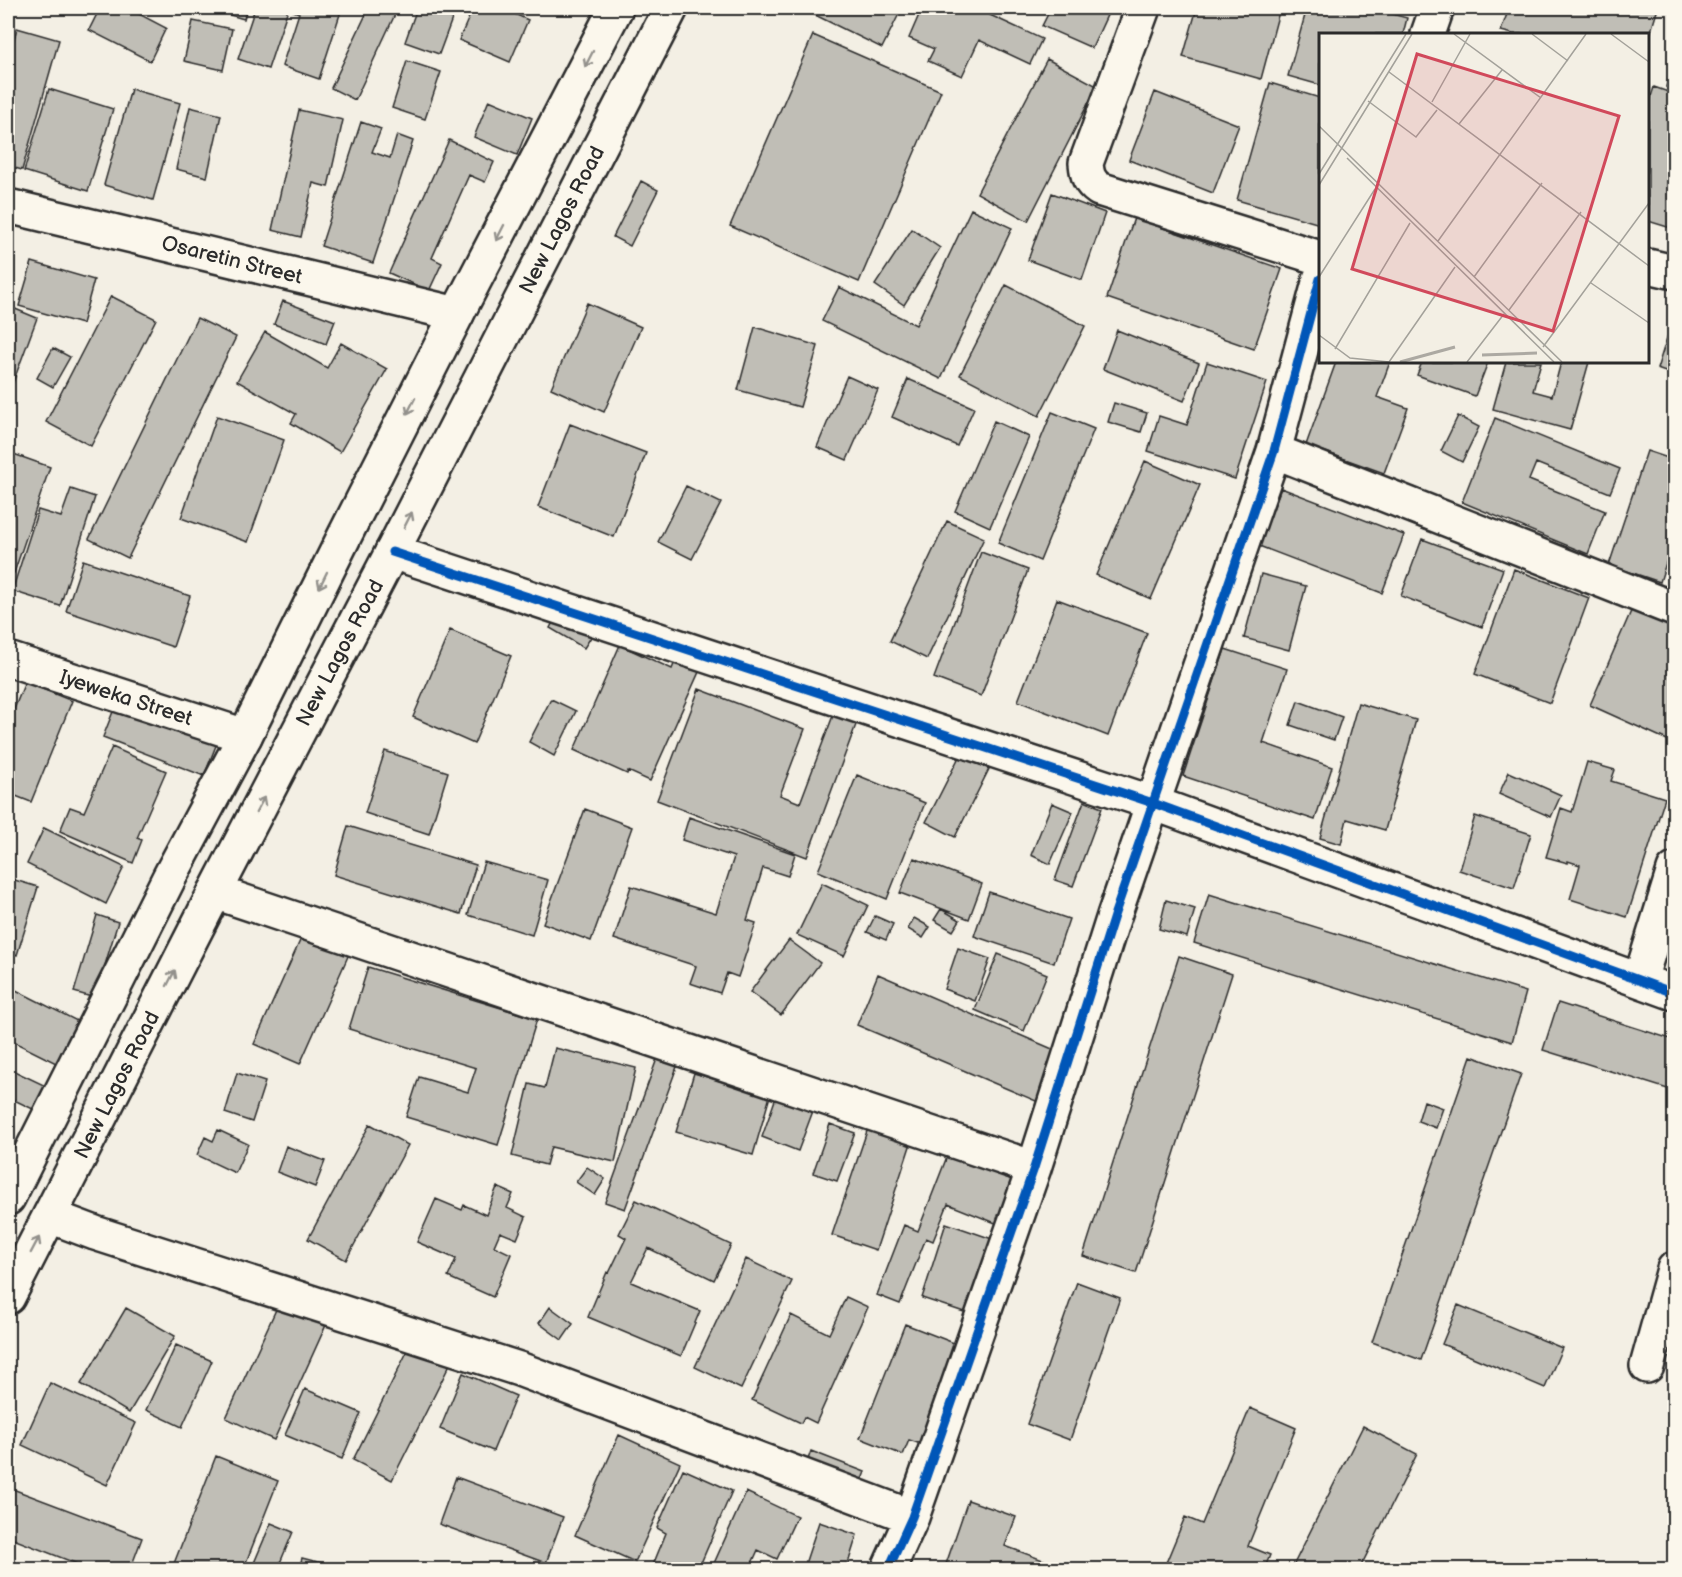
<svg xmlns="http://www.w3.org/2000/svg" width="1682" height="1577" font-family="'Balsamiq Sans',sans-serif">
	<rect width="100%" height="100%" fill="#f3efe4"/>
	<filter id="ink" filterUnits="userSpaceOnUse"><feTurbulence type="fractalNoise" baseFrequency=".0167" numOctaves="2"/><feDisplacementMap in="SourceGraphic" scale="12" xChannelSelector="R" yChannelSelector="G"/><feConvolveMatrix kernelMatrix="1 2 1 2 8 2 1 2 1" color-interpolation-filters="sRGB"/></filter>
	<g filter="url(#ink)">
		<path fill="#c0beb6" stroke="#2b2b2b" stroke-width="1.5" d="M57,8H89L88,14Z
			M100,8H140L137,13L166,28L150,61L89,30Z
			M206,8H247L244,19Z
			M255,8H342L319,79L282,66L299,13L288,9L268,69L238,59Z
			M369,8H398L355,100L331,88Z
			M417,8H456L439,54L405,42Z
			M473,8H501L528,20L510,62L459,40Z
			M801,8H902L882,48Z
			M922,8H993L990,15L1042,39L1030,64L979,40L962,76L928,61L934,49L909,38Z
			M1051,8H1097L1108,13L1092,48L1042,26Z
			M1197,8H1280L1261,79L1183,57Z
			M1307,8H1370L1407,18L1403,34H1320V85L1288,76Z
			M1509,8H1658L1648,41V34H1513L1501,31Z
			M193,21L232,29L223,70L184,61Z
			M17,28L59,40L22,170L8,166V61Z
			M813,35L941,91L859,282L730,226Z
			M1674,57V90L1666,87Z
			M1047,59L1097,86L1028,221L977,193Z
			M407,61L441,72L425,119L392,108Z
			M1270,83L1320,98V224L1237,200Z
			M1654,87L1674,94V229L1648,221V102L1649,103Z
			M49,89L113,109L88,191L24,171Z
			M131,89L180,103L153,200L104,185Z
			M1155,92L1239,125L1213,193L1129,160Z
			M489,100L532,118L517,155L474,137Z
			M190,107L221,115L207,177L176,169Z
			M299,110L343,120L328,187L313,183L301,237L272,230Z
			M361,122L381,129L372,152L390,158L397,135L413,141L373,263L321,246Z
			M449,140L494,162L485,182L469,175L432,258L442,263L429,291L389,273Z
			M641,181L658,190L630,246L613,237Z
			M1052,193L1105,213L1082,280L1028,260Z
			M971,209L1012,228L941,379L822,321L839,287L916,325Z
			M1134,218L1282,269L1254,349L1107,298Z
			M912,229L940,248L904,305L875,285Z
			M32,262L94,280L82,324L19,306Z
			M1006,285L1085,326L1039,416L960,375Z
			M111,296L156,319L91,446L46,422Z
			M283,301L335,321L326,344L274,324Z
			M587,303L641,327L604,412L551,388Z
			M8,306L37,318L8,396Z
			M1674,316V375L1657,369Z
			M197,318L236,337L128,558L89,539Z
			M755,327L818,346L800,407L738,390Z
			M1117,330L1199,363L1184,401L1103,369Z
			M265,332L327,368L341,343L387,369L340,452L291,423L296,414L237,381Z
			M53,348L70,357L53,387L37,378Z
			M1207,362L1267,382L1235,479L1148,451L1159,416L1187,425Z
			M1336,362H1390L1377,397L1408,408L1384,473L1306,445Z
			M1422,362H1488L1475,396L1417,375Z
			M1506,362H1541L1533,391L1552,396L1561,362H1589L1570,430L1493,409Z
			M847,376L878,390L847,460L817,447Z
			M908,379L974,408L957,446L892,417Z
			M1114,403L1147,413L1141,432L1108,422Z
			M1052,412L1094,429L1040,561L998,543Z
			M217,416L284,440L248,542L181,518Z
			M1458,416L1479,427L1462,462L1441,451Z
			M1495,418L1620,469L1610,493L1536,463L1529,480L1605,511L1588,554L1462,502Z
			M994,421L1029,437L990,527L955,511Z
			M570,424L646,453L614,537L538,507Z
			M1647,451L1674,460V537L1660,582L1609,565Z
			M8,452L50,467L14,573L8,570Z
			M1145,461L1200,485L1151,599L1096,575Z
			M686,486L721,503L692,559L658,542Z
			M1281,488L1404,535L1382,593L1259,546Z
			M71,489L95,497L60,606L12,591L38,510L61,517Z
			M947,521L984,538L927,659L890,641Z
			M1422,539L1503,569L1482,627L1401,596Z
			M981,552L1028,570L981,696L934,678Z
			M83,560L190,596L173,647L66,611Z
			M1514,569L1589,598L1550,703L1475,674Z
			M1261,574L1306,586L1289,650L1244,638Z
			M1057,599L1147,633L1108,736L1018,701Z
			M1632,609L1674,628V743L1590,705Z
			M558,613L593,634L584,648L550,628Z
			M450,630L511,656L474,744L413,717Z
			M620,645L672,669L679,652L703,663L650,781L628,771L627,774L574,750Z
			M1225,649L1287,669L1263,743L1332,767L1315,820L1183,776Z
			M25,682L72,701L31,802L8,793V724Z
			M699,689L805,729L780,795L800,803L834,713L857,722L807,857L657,800Z
			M551,699L576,711L554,756L529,742Z
			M1298,701L1342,717L1334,740L1290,725Z
			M1358,703L1416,720L1385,830L1347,819L1341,844L1320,838Z
			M116,704L217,743L204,776L103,737Z
			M112,747L166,771L137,838L142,840L133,863L60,831L70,807L84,812Z
			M385,751L448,772L429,834L365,813Z
			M960,755L989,769L955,837L926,822Z
			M1587,762L1615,770L1611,781L1665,798L1627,917L1570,899L1580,865L1568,861V863L1546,857L1561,808L1572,812Z
			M1509,772L1561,795L1551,817L1499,794Z
			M857,775L925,803L887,899L818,871Z
			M1084,801L1102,808L1073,886L1055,880Z
			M1052,803L1073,812L1050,864L1031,855Z
			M585,809L632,827L591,941L543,923Z
			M1475,816L1531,834L1514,888L1459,870Z
			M689,817L795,854L788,876L763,868L747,920L756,923L738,977L727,973L720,993L690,983L696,966L614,939L631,886L716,913L734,857L682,840Z
			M348,826L476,865L461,914L334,875Z
			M44,828L124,867L106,904L27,864Z
			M914,858L982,884L969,919L900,893Z
			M484,862L548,880L532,935L468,915Z
			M8,878L38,887L17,955L8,952Z
			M822,883L868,905L844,956L797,935Z
			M989,892L1069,919L1054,963L974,936Z
			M1209,894L1526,992L1512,1042L1194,943Z
			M1166,900L1195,909L1187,937L1159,929Z
			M941,909L960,920L953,931L934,920Z
			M97,915L118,922L95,998L74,992Z
			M875,916L893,924L886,940L867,932Z
			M914,918L930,927L923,938L908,929Z
			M303,934L349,954L300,1064L254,1044Z
			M789,940L820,963L781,1015L750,992Z
			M958,948L990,959L975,1001L944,989Z
			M998,954L1047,974L1024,1031L975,1010Z
			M1179,956L1232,974L1136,1273L1083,1256Z
			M368,967L537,1019L498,1145L406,1117L419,1077L468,1092L476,1068L349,1029Z
			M878,974L1064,1054L1043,1104L857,1025Z
			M8,986L83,1024L62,1066L8,1039Z
			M1558,1003L1674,1040V1091L1543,1050Z
			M555,1048L636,1068L615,1162L551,1147L546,1165L512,1156L529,1084L545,1088Z
			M658,1056L678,1064L625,1209L605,1202Z
			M1471,1056L1521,1074L1421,1360L1372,1342Z
			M8,1068L50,1088L39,1112L8,1097Z
			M237,1073L265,1082L252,1122L225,1113Z
			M694,1073L770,1096L753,1155L676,1132Z
			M776,1097L813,1111L798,1151L762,1137Z
			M1424,1101L1443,1108L1436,1128L1418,1121Z
			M870,1122L913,1137L876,1250L832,1235Z
			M370,1124L408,1145L346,1260L308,1239Z
			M830,1124L855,1133L837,1181L813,1173Z
			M218,1130L248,1144L235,1173L197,1155L205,1137L213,1141Z
			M286,1146L325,1161L315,1187L277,1172Z
			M948,1154L1015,1181L998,1224L948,1204L933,1241L926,1238L900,1304L877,1295L904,1225L918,1231Z
			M587,1167L605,1179L595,1195L576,1182Z
			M497,1187L513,1194L507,1208L526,1217L517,1239L500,1232L494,1246L511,1254L493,1297L448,1277L456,1259L417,1242L436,1199L462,1210L464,1205L486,1215Z
			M636,1200L731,1245L714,1280L648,1248L631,1282L700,1311L681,1356L588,1317L607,1272L609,1273L626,1238L619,1234Z
			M946,1223L998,1241L973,1315L922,1298Z
			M746,1259L792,1281L741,1389L695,1367Z
			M1077,1282L1120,1298L1070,1440L1027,1424Z
			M846,1297L868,1307L816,1423L804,1417L801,1423L752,1400L791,1315L829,1334Z
			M279,1303L326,1325L274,1440L226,1418Z
			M1458,1305L1562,1348L1545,1388L1442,1344Z
			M550,1307L573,1324L562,1340L539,1323Z
			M126,1308L175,1336L129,1413L81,1384Z
			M905,1324L959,1345L921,1444L909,1440L903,1455L860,1438Z
			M413,1340L452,1360L392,1480L353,1460Z
			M176,1345L212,1361L182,1427L146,1410Z
			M463,1373L516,1396L493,1451L440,1429Z
			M50,1383L136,1423L107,1485L22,1445Z
			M305,1389L361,1413L342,1459L285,1435Z
			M1250,1408L1296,1428L1248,1546L1270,1555L1264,1570H1163L1185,1517L1202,1524Z
			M1363,1426L1417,1454L1359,1570H1291Z
			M619,1435L680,1463L635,1562L575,1535Z
			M811,1451L865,1472L858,1489L805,1468Z
			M216,1456L278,1481L243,1570H183L173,1566Z
			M683,1469L732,1491L698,1570H651L666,1533L657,1528Z
			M456,1477L563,1517L546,1563L439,1524Z
			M10,1488L142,1538L130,1570H93L8,1537V1495Z
			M746,1492L797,1516L777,1559L758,1550L749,1570H711Z
			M968,1500L1016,1517L1005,1546L1070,1570H944Z
			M819,1522L857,1535L846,1570H803Z
			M271,1523L293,1532L277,1570H251Z
			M302,1558L349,1570H299Z"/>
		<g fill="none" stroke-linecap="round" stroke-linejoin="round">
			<g stroke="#2b2b2b" stroke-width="38">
				<path id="minor" d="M1143,8L1086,163C1087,175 1089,182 1099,189L1320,258
					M1428,34L1437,8
					M8,206L457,314
					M1648,266L1674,272
					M1274,451L1674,609
					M392,552L1153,803L1674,993
					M8,659L245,736
					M215,892L1034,1168
					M1640,980L1674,870
					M50,1216L95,1233L519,1369L912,1517
					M1647,1366L1674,1269
					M888,1570L912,1517L1034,1168L1114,916L1274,451L1320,279"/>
			</g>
			<g stroke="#2b2b2b" stroke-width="38">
				<path id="major" d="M8,1198L170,876L245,736L345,535L457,314L616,8
					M8,1297L215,892L392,552L671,8"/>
			</g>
			<use href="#minor" stroke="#fbf7ec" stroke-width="33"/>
			<use href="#major" stroke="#fbf7ec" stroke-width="33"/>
			<g stroke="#fbf7ec" stroke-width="13">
				<path id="cycleway" d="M392,552L1153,803L1674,993
					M888,1570L912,1517L1034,1168L1114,916L1274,451L1320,279"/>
			</g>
			<use href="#cycleway" stroke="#0057b8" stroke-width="9"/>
		</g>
		<defs><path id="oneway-shaft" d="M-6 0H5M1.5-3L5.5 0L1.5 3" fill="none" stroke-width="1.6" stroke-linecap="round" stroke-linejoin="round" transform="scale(1.5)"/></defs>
		<g stroke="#93918c">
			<use href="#oneway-shaft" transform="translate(589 59) rotate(117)"/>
			<use href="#oneway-shaft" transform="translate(500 233) rotate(117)"/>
			<use href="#oneway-shaft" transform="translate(411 406) rotate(117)"/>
			<use href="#oneway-shaft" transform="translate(408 520) rotate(-63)"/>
			<use href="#oneway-shaft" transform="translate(323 580) rotate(116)"/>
			<use href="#oneway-shaft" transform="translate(260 805) rotate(-62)"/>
			<use href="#oneway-shaft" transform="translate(171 978) rotate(-63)"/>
			<use href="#oneway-shaft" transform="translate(35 1245) rotate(-62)"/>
		</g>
	</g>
	<g text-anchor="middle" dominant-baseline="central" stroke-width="4.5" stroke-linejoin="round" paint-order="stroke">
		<g font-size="21" fill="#2b2b2b" stroke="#fbf7ec">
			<text transform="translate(562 220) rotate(-63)">New Lagos Road</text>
			<text transform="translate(232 260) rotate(14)">Osaretin Street</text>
			<text transform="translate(340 653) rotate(-62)">New Lagos Road</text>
			<text transform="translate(126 698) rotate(18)">Iyeweka Street</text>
			<text transform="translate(117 1085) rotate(-63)">New Lagos Road</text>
		</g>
	</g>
	<g transform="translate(1319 33)">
		<rect width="330" height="330" fill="#f3efe4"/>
		<path fill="none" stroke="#aca9a2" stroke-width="3" d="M163,322L218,320M81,329L136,314"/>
		<path fill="none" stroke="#a3a19a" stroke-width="1.5" d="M135,1L222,65M213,1L249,28M292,1L330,29M70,39L330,233M49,68L97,104L118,77M113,69L151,1M140,91L183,37M0,93L243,329M28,125L235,329M0,141L87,1M0,152L93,1M119,208L267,1M0,244L56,156M155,244L223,150M272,250L330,290M190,277L262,179M0,302L31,325L70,329M224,314L330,170M16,316L91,190M70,329L136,234M148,329L185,281"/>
		<path fill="#d1495b" fill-opacity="0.15" stroke="#d1495b" stroke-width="3" d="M98,21L300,83L234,298L33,236Z"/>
		<rect width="330" height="330" fill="none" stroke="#2b2b2b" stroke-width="3"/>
	</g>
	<rect width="1682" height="1577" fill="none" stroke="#fbf7ec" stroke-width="30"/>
	<rect x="15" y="15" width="1652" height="1547" fill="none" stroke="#2b2b2b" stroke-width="2" filter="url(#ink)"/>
</svg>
